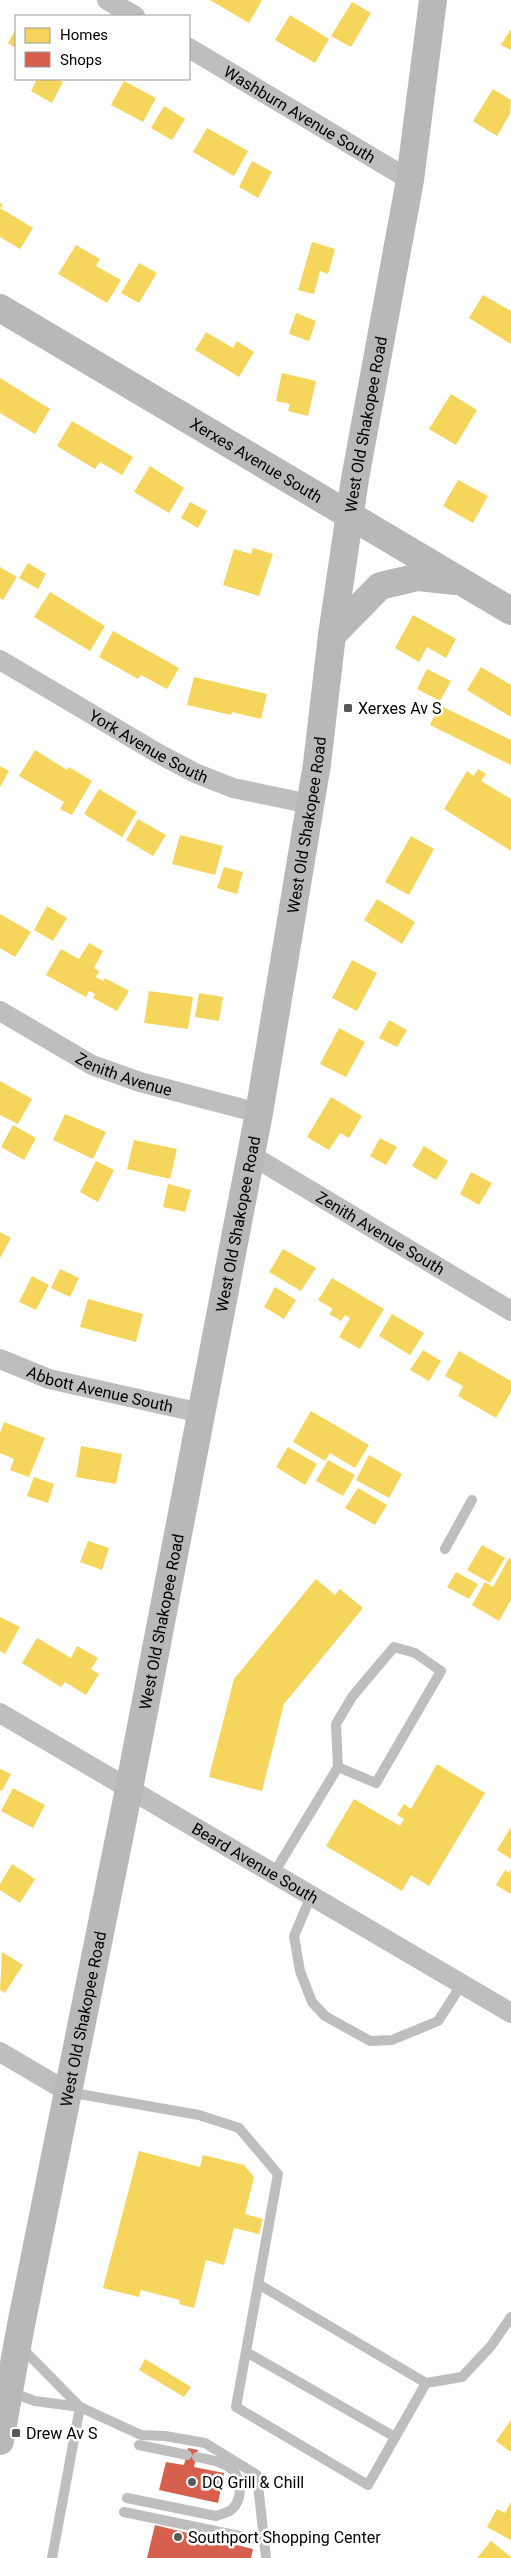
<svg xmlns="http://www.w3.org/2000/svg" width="511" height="2558" font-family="Roboto,sans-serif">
	<rect width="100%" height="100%" fill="#fff"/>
	<path fill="#f6d55c" d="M210,0H262L249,23Z
		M352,2L371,13L351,47L331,36Z
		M290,15L329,39L315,63L275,40Z
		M16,29V48L8,43Z
		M511,29V50L501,45Z
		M37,79H58L63,82L52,103L31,91Z
		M124,81L156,98L143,122L111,105Z
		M493,89L511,100L510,114L497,136L473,121Z
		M164,106L185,119L172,140L151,128Z
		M207,128L248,151L234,176L193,152Z
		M252,161L272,172L258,198L239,187Z
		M0,203L3,205L0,208L33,228L20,249L0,237Z
		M312,242L335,249L328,274L320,271L314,294L298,290Z
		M76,245L100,259L96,266L121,280L107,303L58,274Z
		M139,263L157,273L139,303L121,293Z
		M483,295L511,311V344L469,318Z
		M296,313L316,321L309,341L289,334Z
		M206,332L233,348L237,341L254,352L239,377L195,350Z
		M282,373L316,381L308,416L288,411L290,404L276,401Z
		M0,378L50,409L35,434L0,413Z
		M451,394L477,410L456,445L429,429Z
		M72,421L133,457L122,475L100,462L95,469L57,446Z
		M150,466L184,488L169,513L134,492Z
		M458,480L488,496L473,523L443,506Z
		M190,502L207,511L198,528L181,518Z
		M253,548L273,554L259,596L223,585L234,549L251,554Z
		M28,563L46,574L38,589L19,578Z
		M0,567L17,577L3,600L0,598Z
		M50,592L105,626L90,651L34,617Z
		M413,615L456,639L446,658L427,647L419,662L395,648Z
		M113,631L179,668L167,689L141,675L138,679L99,657Z
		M481,667L511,685V717L467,690Z
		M427,669L451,681L440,701L417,689Z
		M194,677L267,694L261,719L232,712L231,715L187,705Z
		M439,705L511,740V765L430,725Z
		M35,750L67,770L69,767L92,781L72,815L60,809L64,802L19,776Z
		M0,766L9,771L0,787Z
		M478,769L486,774L481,781L511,799V851L444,809L467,771L474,776Z
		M99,789L137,812L122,837L84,814Z
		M138,819L166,835L153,856L126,840Z
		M180,835L223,846L215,875L172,864Z
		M411,836L434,849L409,895L385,882Z
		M224,867L243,872L237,894L217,888Z
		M377,899L415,922L402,944L364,920Z
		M47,906L67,918L53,941L34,930Z
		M0,914L31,932L15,957L0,948Z
		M89,943L103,951L94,968L99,971L96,977L103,981L105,978L129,991L117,1011L93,998L95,994L89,991L86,997L46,975L61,949L79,959Z
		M352,960L377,973L357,1011L332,998Z
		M149,991L193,997L188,1029L144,1023Z
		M199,993L223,997L219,1021L195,1017Z
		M389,1020L407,1030L397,1047L379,1038Z
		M339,1028L365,1042L346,1077L320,1064Z
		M0,1081L32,1099L18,1124L0,1115Z
		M331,1097L362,1116L349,1138L340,1133L329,1150L307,1137Z
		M65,1114L106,1132L93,1159L53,1140Z
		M13,1125L36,1138L24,1160L1,1147Z
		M380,1138L397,1147L386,1165L370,1156Z
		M134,1140L177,1149L170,1179L127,1169Z
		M424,1146L448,1161L436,1180L412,1166Z
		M96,1161L114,1170L98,1202L80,1192Z
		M471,1172L492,1183L479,1205L460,1194Z
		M168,1184L191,1190L185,1212L163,1207Z
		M0,1232L11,1238L0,1258Z
		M283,1249L316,1268L301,1291L269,1272Z
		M60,1269L79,1278L70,1297L51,1288Z
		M32,1276L49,1285L36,1310L19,1302Z
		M332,1278L384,1309L360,1349L339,1337L350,1318L345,1315L341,1321L329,1314L333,1309L318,1300Z
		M275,1287L296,1300L284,1319L264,1307Z
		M88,1299L143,1314L136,1342L80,1327Z
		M392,1314L424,1333L410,1355L379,1336Z
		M423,1350L441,1361L429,1381L410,1370Z
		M459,1351L511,1381V1392L496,1418L458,1396L463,1386L445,1376Z
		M311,1411L369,1445L355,1468L330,1453L325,1461L293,1442Z
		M4,1422L45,1438L29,1477L10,1470L14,1459L0,1453V1433Z
		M81,1446L122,1454L116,1484L76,1477Z
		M288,1447L317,1464L305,1485L276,1467Z
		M369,1455L402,1474L389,1498L356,1480Z
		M328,1460L355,1475L343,1496L316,1481Z
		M34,1477L54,1484L48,1503L27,1496Z
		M358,1488L387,1505L375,1525L345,1508Z
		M88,1541L109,1548L102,1570L80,1562Z
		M482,1545L505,1558L490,1583L467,1570Z
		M509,1558L511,1559V1600L499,1621L472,1605L485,1582L493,1587Z
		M456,1572L478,1584L469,1599L447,1587Z
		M316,1579L335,1595L340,1589L363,1608L284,1704L262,1791L209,1777L234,1679Z
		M0,1617L20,1627L5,1654L0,1651Z
		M37,1638L71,1658L77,1646L98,1658L91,1669L99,1674L86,1695L65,1682L61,1687L22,1663Z
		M437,1764L485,1793L429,1886L411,1875L402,1891L326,1846L354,1799L400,1826L404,1819L397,1815L404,1804L411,1809Z
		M0,1769L11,1774L2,1791L0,1790Z
		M13,1788L45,1805L33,1828L1,1811Z
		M511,1827V1859L497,1850Z
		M12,1864L35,1879L20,1903L0,1890V1884Z
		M511,1869V1894L496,1885L505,1870L509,1873Z
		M2,1952L23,1965L5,1993L0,1990Z
		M139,2151L200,2167L203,2155L244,2165L254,2177L245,2214L263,2219L259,2234L234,2228L224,2265L206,2260L194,2308L179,2304L180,2300L141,2290L139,2297L103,2288Z
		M145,2359L191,2387L184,2397L139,2370Z
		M511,2420V2452L496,2441Z
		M511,2502V2540L487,2527L497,2509L505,2513Z
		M491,2541L511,2557V2558H477Z"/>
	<path fill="#d6604d" d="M188,2448L198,2450L194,2467L224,2473L218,2503L159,2490L166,2462L184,2465Z
		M155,2525L253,2549L251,2558H147Z"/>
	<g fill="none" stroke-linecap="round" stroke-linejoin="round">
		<path stroke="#bebebe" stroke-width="10" d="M445,1549L472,1500
			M274,1873L338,1767L336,1724L352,1697L394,1647L415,1653L441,1671L376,1783L338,1767
			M311,1896L294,1936L300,1971L312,2002L325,2016L370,2041L392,2040L438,2021L462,1984
			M68,2092L199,2115L239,2128L278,2174L236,2407L368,2485L426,2383L462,2377L491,2346L511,2317
			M258,2284L426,2383
			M21,2347L80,2407
			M246,2352L395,2437
			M10,2392L35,2401L80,2407L141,2435L165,2436L205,2443L257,2475L266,2558
			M139,2445L187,2455
			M127,2498L216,2516C221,2514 227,2513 231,2510C242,2501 243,2481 233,2471C224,2461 209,2460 197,2457
			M124,2512L264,2541
			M52,2558L80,2407"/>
		<g stroke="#bebebe" stroke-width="20">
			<path d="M107,0L135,16"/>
			<path id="s1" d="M189,48L410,180"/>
			<path id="s2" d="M0,660L159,754L195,773L233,788L310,804"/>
			<path id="s3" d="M0,1011L92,1065L140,1082L259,1113"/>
			<path id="s4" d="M251,1155L511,1311"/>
			<path id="s5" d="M0,1359L49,1379L201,1413"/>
			<path id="s6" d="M0,1713L511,2013"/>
			<path d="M0,2052L68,2092"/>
		</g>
		<g stroke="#b8b8b8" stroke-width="28">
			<path id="s7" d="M0,308L511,611"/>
			<path d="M332,635L380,586L418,577L456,581"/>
			<path id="s8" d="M0,2441L21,2325L129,1789L259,1113L317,764L332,635L355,479L410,180L433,0"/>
		</g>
	</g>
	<g fill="#595959" stroke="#fff" stroke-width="2">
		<rect x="343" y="703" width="10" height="10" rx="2.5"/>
		<rect x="11" y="2428" width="10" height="10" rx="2.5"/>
		<circle cx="192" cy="2482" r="5"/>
		<circle cx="178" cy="2537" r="5"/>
	</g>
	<g text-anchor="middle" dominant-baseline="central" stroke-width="5" stroke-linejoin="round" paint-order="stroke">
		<g font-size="16" fill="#000" stroke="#fff">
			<text stroke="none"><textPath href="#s1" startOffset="129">Washburn Avenue South</textPath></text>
			<text stroke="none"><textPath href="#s8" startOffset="2050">West Old Shakopee Road</textPath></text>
			<text stroke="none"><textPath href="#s7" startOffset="298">Xerxes Avenue South</textPath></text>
			<text stroke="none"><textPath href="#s2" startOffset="172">York Avenue South</textPath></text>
			<text stroke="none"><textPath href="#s8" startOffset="1645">West Old Shakopee Road</textPath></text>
			<text stroke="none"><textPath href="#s3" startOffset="140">Zenith Avenue</textPath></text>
			<text stroke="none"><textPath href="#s8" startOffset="1240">West Old Shakopee Road</textPath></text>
			<text stroke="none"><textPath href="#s4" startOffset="151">Zenith Avenue South</textPath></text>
			<text stroke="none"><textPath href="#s5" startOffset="105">Abbott Avenue South</textPath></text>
			<text stroke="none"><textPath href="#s8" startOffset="835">West Old Shakopee Road</textPath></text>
			<text stroke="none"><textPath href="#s6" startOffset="296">Beard Avenue South</textPath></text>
			<text stroke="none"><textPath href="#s8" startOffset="430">West Old Shakopee Road</textPath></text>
		</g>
		<g font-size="16" fill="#000" stroke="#fff" text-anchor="start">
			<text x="358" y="708">Xerxes Av S</text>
			<text x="26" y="2433">Drew Av S</text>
			<text x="202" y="2482">DQ Grill &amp; Chill</text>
			<text x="188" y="2537">Southport Shopping Center</text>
		</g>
	</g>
	<rect x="15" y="15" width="175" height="65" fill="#ffffff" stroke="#999999"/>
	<rect x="25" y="28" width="25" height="15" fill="#f6d55c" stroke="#999999"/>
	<text x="60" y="40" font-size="15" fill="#000000">Homes</text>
	<rect x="25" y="52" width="25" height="15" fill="#d6604d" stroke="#999999"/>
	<text x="60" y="65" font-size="15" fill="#000000">Shops</text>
</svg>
